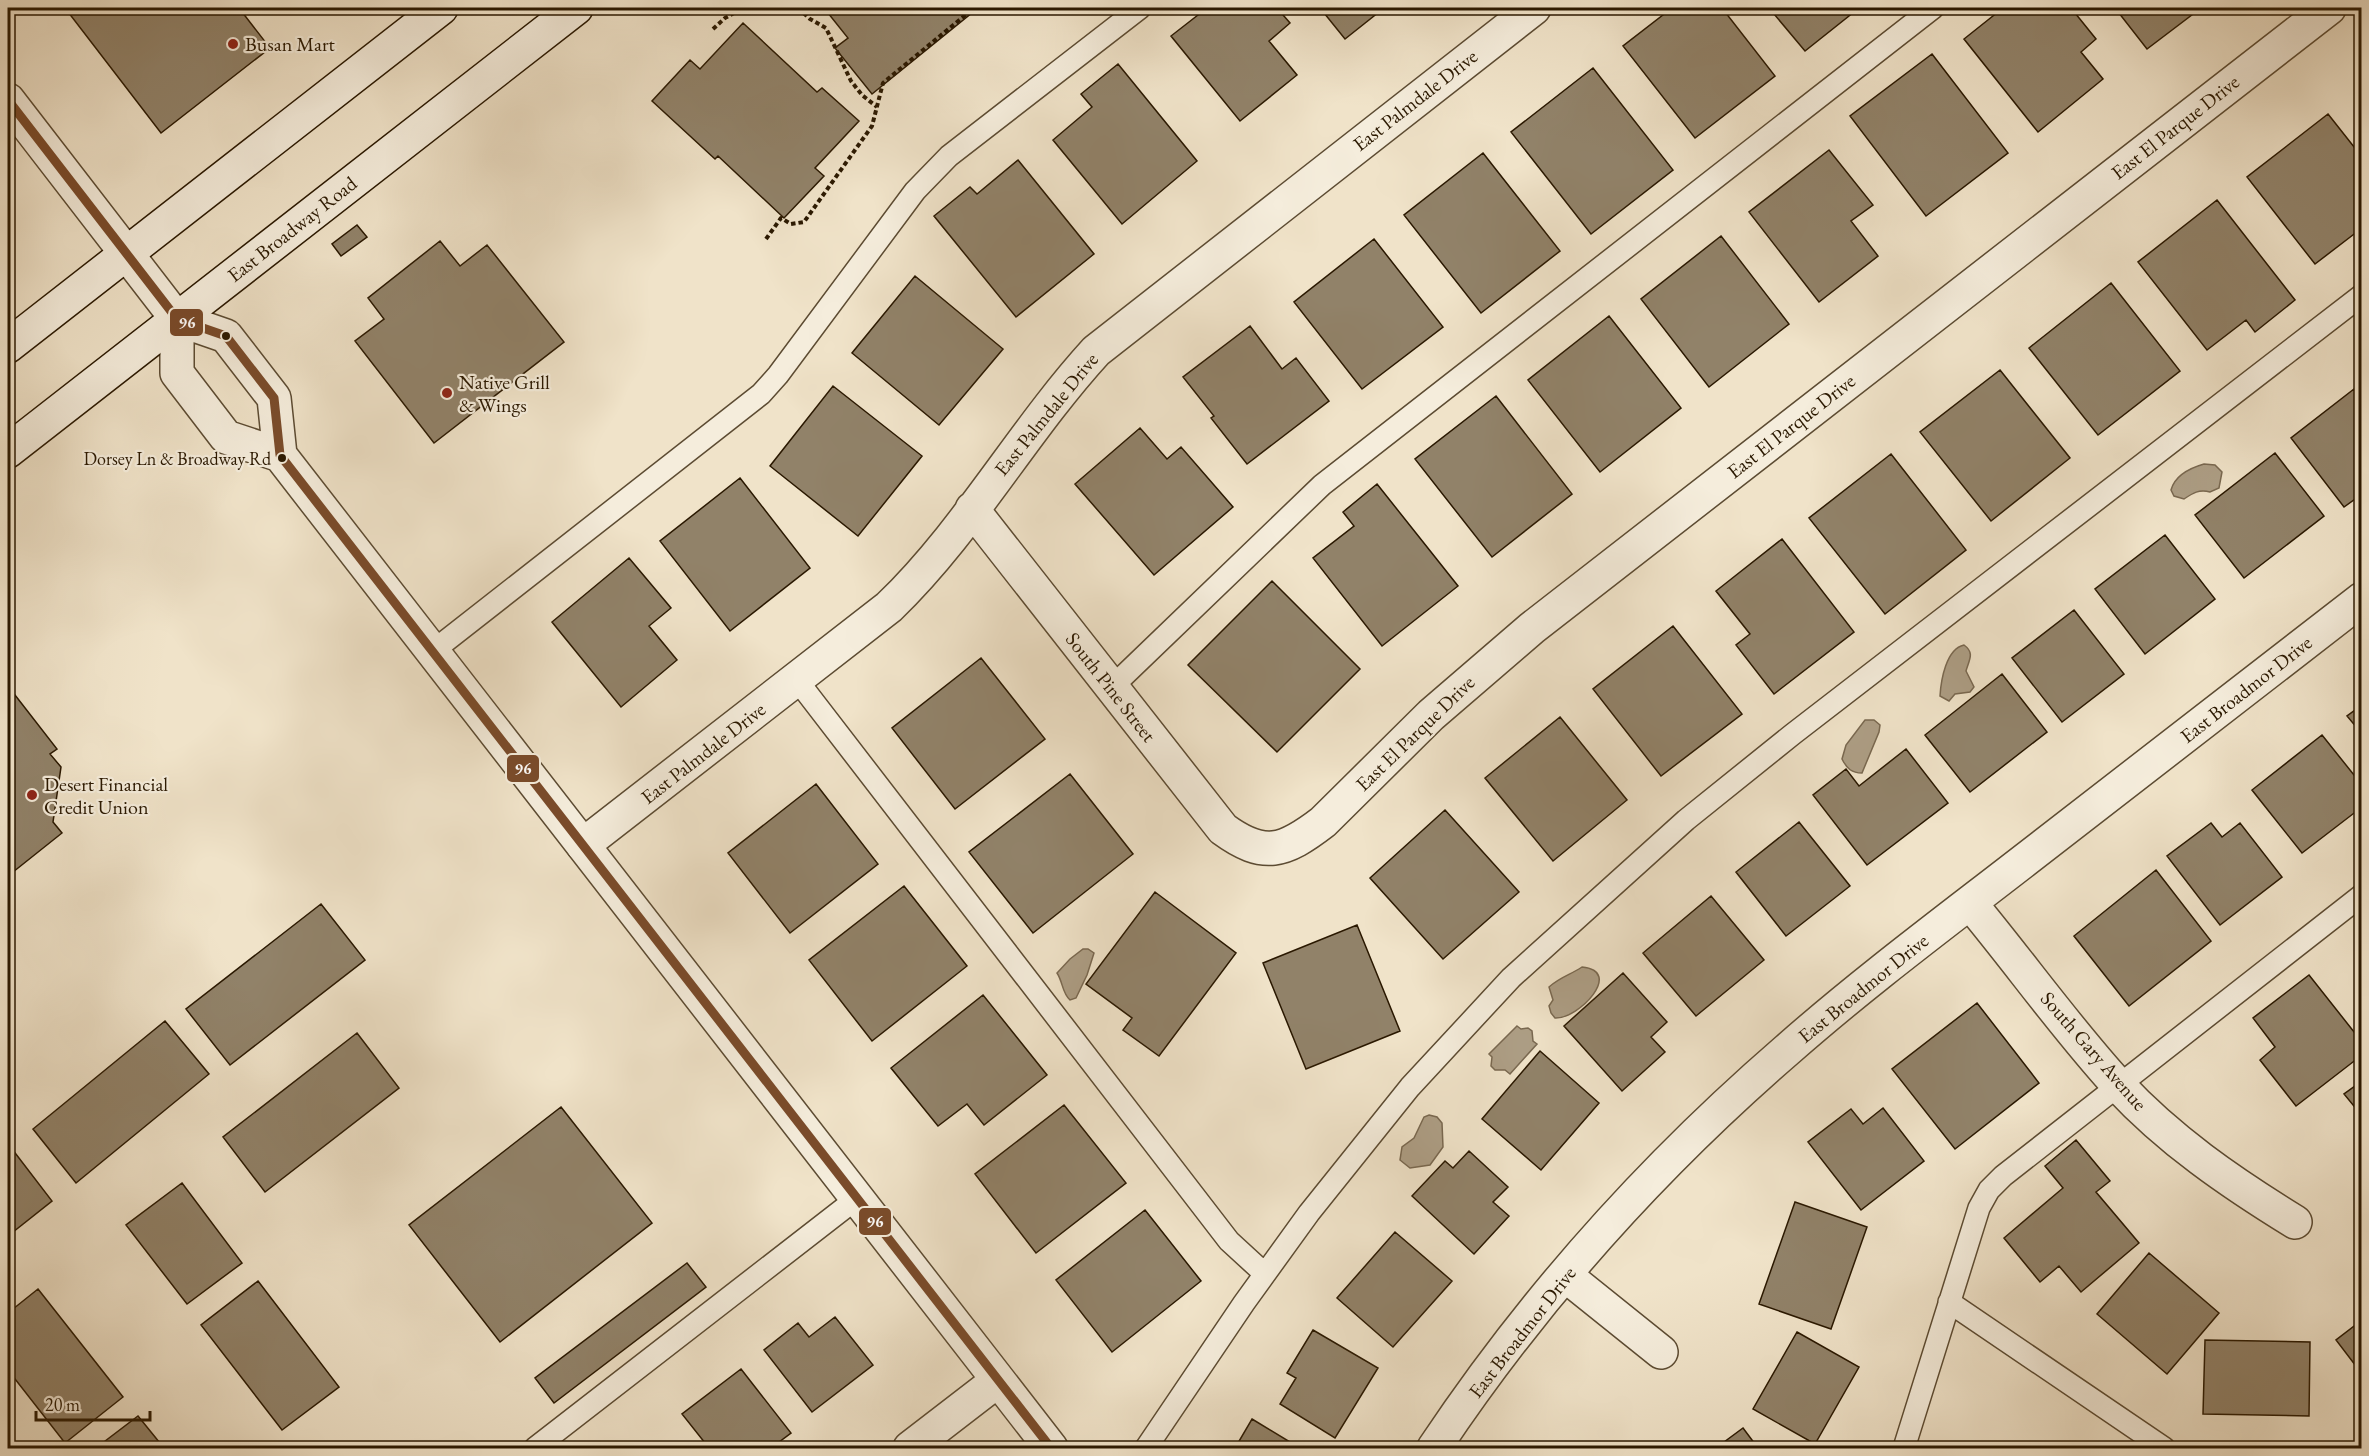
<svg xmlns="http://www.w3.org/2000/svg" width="2369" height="1456" font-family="'EB Garamond',serif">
	<rect width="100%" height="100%" fill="#f0e3c9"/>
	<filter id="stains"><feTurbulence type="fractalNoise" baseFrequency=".00333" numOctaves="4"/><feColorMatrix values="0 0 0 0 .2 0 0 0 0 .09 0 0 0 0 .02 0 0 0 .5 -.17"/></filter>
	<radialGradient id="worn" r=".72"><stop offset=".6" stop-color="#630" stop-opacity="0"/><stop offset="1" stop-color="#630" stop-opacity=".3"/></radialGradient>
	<path fill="#ad9e85" stroke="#796850" stroke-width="1.5" d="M2204,464L2215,465L2222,472L2219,488L2210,492C2199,489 2193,493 2184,499L2174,496L2171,490C2175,475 2190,468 2204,464Z
		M1964,645C1975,653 1969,660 1966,671L1974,687L1970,692L1955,694L1949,701L1940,696C1941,680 1946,649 1964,645Z
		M1865,720H1874L1880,725L1879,732L1862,773C1852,773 1847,769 1842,759L1846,745Z
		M1083,949H1088L1094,953L1087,975L1076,998L1070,1000C1062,993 1063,982 1057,973L1070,959Z
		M1582,967C1624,971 1579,1019 1555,1018L1551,1013L1549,1006L1553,1000L1549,987C1560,977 1570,975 1582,967Z
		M1517,1026L1521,1029L1528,1028L1532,1031L1533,1041L1537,1044L1510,1074L1505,1070H1495L1491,1066L1492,1057L1489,1054Z
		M1429,1115L1437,1117L1442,1123L1443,1147L1430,1165L1410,1168L1400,1160L1402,1147L1414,1138L1424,1117Z"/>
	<path fill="#918269" stroke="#2a1800" stroke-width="1.5" d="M65,8H239L270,48L161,133Z
		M824,8H978L872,94L835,48L848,38Z
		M1207,8H1277L1290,23L1269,41L1297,75L1240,121L1171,36Z
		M1320,8H1384L1345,39Z
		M1672,8H1722L1775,76L1695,138L1623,46Z
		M1769,8H1859L1805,51Z
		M2003,8H2071L2096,39L2081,52L2103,79L2038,132L1964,39Z
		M2115,8H2201L2147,49Z
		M743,23L817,92L822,88L859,121L815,168L824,176L784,218L718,156L715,159L652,101L690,60L700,69Z
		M1932,54L2008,153L1926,216L1850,116Z
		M1118,64L1197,161L1122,224L1053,140L1092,107L1081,94Z
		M1593,68L1673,170L1591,234L1511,132Z
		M2328,114L2362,157V228L2315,264L2247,177Z
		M1829,150L1873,205L1851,221L1878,256L1819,302L1749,212Z
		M1483,153L1560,251L1481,313L1404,215Z
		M1018,160L1094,254L1016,317L934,216L970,187L977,194Z
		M2217,200L2295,300L2255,332L2246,320L2207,350L2138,262Z
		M357,225L367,237L341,256L332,244Z
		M1721,236L1789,324L1709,387L1641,299Z
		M1374,239L1443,327L1362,389L1294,302Z
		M440,241L460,266L487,245L564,342L434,443L355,341L384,319L368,298Z
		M915,276L1003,349L939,425L852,353Z
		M2111,283L2180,371L2098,435L2029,348Z
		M1609,316L1681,408L1600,472L1528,380Z
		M1250,326L1282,369L1296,358L1329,401L1247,464L1211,418L1214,416L1183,377Z
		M2000,370L2070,458L1991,521L1920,432Z
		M833,386L922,456L858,536L770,466Z
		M2354,389L2362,399V494L2344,507L2291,438Z
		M1496,396L1572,494L1492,557L1415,459Z
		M1140,428L1167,459L1181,447L1233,507L1154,575L1075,484Z
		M2275,453L2324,516L2244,578L2195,515Z
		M1891,454L1966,550L1885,614L1809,518Z
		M740,478L810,568L730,631L660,541Z
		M1377,484L1458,586L1382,646L1313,558L1354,526L1343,512Z
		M2165,535L2215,599L2145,654L2095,589Z
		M1782,539L1854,632L1774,694L1736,645L1750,634L1716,591Z
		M629,558L671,608L649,626L677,660L621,707L552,622Z
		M1272,581L1360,669L1277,752L1188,665Z
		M2074,610L2124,674L2062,722L2012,658Z
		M1673,626L1742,714L1661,776L1593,689Z
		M981,658L1045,739L955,809L892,728Z
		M2002,674L2047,732L1970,792L1925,735Z
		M8,686L57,749L50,754L61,767L53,822L62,833L8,876Z
		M2362,705V734L2347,716Z
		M1560,717L1627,800L1553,861L1485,778Z
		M2322,735L2362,785V807L2302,853L2252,790Z
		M1906,749L1948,803L1867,865L1813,795L1846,769L1859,786Z
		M1070,774L1133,854L1033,933L969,852Z
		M816,784L878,864L790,933L728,853Z
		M1445,810L1519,892L1443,959L1370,878Z
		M1799,822L1850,886L1786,936L1736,872Z
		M2211,823L2222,837L2240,823L2282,877L2220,925L2167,856Z
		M2156,870L2211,941L2129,1006L2074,936Z
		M904,886L967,966L872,1041L809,960Z
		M1155,892L1236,953L1159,1056L1123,1030L1132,1018L1086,984Z
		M1711,896L1764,960L1696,1016L1643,953Z
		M321,904L365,960L230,1065L186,1009Z
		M1357,925L1400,1031L1306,1069L1263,963Z
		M1623,973L1667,1022L1651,1037L1665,1052L1622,1091L1564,1026Z
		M2309,975L2362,1042V1055L2296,1106L2260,1060L2275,1047L2253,1018Z
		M983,995L1047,1075L984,1125L967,1104L938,1126L891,1068Z
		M1977,1003L2039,1083L1955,1149L1892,1069Z
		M165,1021L209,1074L76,1183L33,1129Z
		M357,1033L399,1088L265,1192L223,1137Z
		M1540,1051L1599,1103L1541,1170L1482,1119Z
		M2362,1081V1116L2344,1094Z
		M1064,1105L1126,1183L1036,1253L975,1174Z
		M561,1107L652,1223L500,1342L409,1225Z
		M1883,1108L1924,1161L1861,1210L1808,1142L1851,1109L1863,1124Z
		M2076,1140L2110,1181L2096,1192L2139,1243L2081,1292L2059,1266L2040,1282L2004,1238L2063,1188L2045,1166Z
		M9,1145L52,1201L8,1236V1146Z
		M1469,1151L1508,1187L1493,1202L1509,1216L1474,1254L1412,1196L1445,1161L1453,1168Z
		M182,1183L242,1263L187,1304L126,1225Z
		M1795,1202L1867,1227L1831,1329L1759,1304Z
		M1145,1210L1201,1281L1112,1352L1056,1280Z
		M1395,1232L1452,1281L1393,1347L1337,1298Z
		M2149,1253L2219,1313L2167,1374L2097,1314Z
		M687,1263L706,1287L554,1403L535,1378Z
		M258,1281L339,1387L282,1430L201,1325Z
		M38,1289L123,1397L65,1443L8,1370V1313Z
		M835,1317L873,1365L812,1412L764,1350L798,1323L809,1337Z
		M2362,1320V1374L2336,1340Z
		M1313,1330L1378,1368L1335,1438L1280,1404L1296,1378L1287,1373Z
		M1797,1332L1859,1367L1815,1444L1753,1409Z
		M2205,1340L2310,1342L2309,1416L2203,1414Z
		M741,1369L791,1433L771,1448H709L682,1414Z
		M138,1416L164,1448H96Z
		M1252,1419L1300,1448H1235Z
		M1743,1428L1758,1448H1716Z"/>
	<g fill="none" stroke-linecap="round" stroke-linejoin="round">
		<g stroke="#5c4b32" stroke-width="24">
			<path id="service" d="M433,651L761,394L778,375L915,191L949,156L1140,8
				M797,680L1229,1241L1265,1274
				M1112,687L1322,485L1933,8
				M1949,1302L2164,1448
				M535,1448L856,1199
				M1146,1448L1244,1303L1309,1213L1410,1087L1511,978L1686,820L1793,734L2362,295
				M1904,1448L1979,1208L1989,1190L2003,1176L2362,895"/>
		</g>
		<g stroke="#5c4b32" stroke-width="36">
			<path id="minor" d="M972,509L1223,829C1264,859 1284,852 1323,822L1431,715L1532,628L2329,8
				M583,845L889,607C968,531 1022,432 1096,351L1534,8
				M1970,903C2020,963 2065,1027 2118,1085C2169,1140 2230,1182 2295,1222
				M1565,1275L1661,1352
				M910,1448L997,1381
				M1434,1448C1532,1301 1653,1166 1787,1050C1863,983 1945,922 2025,860C2137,773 2249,686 2362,599"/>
		</g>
		<g stroke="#5c4b32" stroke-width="36">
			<path id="tertiary" d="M8,100L177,319L226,336L274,398L280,455L1051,1448
				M177,319V373L226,437L280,455"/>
		</g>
		<g stroke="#2a1800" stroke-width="36">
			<path id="secondary" d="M8,346L441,8
				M8,451L576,8"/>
		</g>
		<path stroke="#2a1800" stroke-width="4" stroke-dasharray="4.5 3" stroke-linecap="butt" d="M798,8L810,19L826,28L851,81L862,95L877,107
			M713,29L725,18L743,8
			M766,239L781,218L791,224L804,222L872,126L883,83L974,8"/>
		<use href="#service" stroke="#f5eddc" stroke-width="21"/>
		<use href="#minor" stroke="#f5eddc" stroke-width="33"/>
		<use href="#tertiary" stroke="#f5eddc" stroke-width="33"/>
		<use href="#secondary" stroke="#f5eddc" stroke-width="33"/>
		<g stroke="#f5eddc" stroke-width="14">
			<path id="bus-1" d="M8,100L177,319L226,336L274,398L280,455L1051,1448"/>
		</g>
		<use href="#bus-1" stroke="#7a4b2a" stroke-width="9"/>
	</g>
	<g fill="#8f2418" stroke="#f5eddc" stroke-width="2">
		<circle cx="233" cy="44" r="6"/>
		<circle cx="447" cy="393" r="6"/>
		<circle cx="32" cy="795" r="6"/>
	</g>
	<g fill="#2a1800" stroke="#f5eddc" stroke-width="2">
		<circle cx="226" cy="336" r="5"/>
		<circle cx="282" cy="458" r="5"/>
	</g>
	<g text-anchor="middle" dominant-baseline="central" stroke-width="4.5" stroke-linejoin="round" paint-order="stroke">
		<g font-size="18" fill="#2a1800" stroke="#f5eddc" text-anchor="end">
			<text x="271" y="458">Dorsey Ln &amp; Broadway Rd</text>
		</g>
		<g font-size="20" fill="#2a1800" stroke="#f5eddc" text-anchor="start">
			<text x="245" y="44">Busan Mart</text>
			<text x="459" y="382">Native Grill<tspan x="459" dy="23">&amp; Wings</tspan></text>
			<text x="44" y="784">Desert Financial<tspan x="44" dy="23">Credit Union</tspan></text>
		</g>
		<g font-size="20" fill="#2a1800" stroke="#f5eddc">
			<text transform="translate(1415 100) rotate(-38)">East Palmdale Drive</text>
			<text transform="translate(2175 127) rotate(-38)">East El Parque Drive</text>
			<text transform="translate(292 229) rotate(-38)">East Broadway Road</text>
			<text transform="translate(1046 414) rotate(-51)">East Palmdale Drive</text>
			<text transform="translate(1791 426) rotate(-38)">East El Parque Drive</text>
			<text transform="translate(1111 687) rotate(52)">South Pine Street</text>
			<text transform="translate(2246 689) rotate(-38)">East Broadmor Drive</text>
			<text transform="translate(1415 733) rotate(-44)">East El Parque Drive</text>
			<text transform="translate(703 753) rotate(-38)">East Palmdale Drive</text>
			<text transform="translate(1863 988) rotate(-39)">East Broadmor Drive</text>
			<text transform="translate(2094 1051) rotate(49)">South Gary Avenue</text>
			<text transform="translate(1522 1332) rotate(-52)">East Broadmor Drive</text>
		</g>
	</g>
	<g stroke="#f5eddc" stroke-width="2">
		<rect x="169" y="308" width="35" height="29" rx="6" fill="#7a4b2a"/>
		<rect x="506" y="754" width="34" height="29" rx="6" fill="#7a4b2a"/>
		<rect x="858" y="1207" width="34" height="29" rx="6" fill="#7a4b2a"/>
	</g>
	<g font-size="16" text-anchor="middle" font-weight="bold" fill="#fff">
		<text x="187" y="328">96</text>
		<text x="523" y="774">96</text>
		<text x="875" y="1227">96</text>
	</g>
	<rect width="2369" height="1456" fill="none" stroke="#f0e3c9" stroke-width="30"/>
	<rect x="9" y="9" width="2351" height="1438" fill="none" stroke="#2a1800" stroke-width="3"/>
	<rect x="15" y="15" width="2339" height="1426" fill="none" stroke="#2a1800" stroke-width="1.5"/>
	<path d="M36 1411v9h114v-9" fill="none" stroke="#2a1800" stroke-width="3"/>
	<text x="45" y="1411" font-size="18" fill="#2a1800" stroke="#f5eddc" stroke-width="4.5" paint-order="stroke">20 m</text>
	<rect width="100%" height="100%" filter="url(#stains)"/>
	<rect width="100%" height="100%" fill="url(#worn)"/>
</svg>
